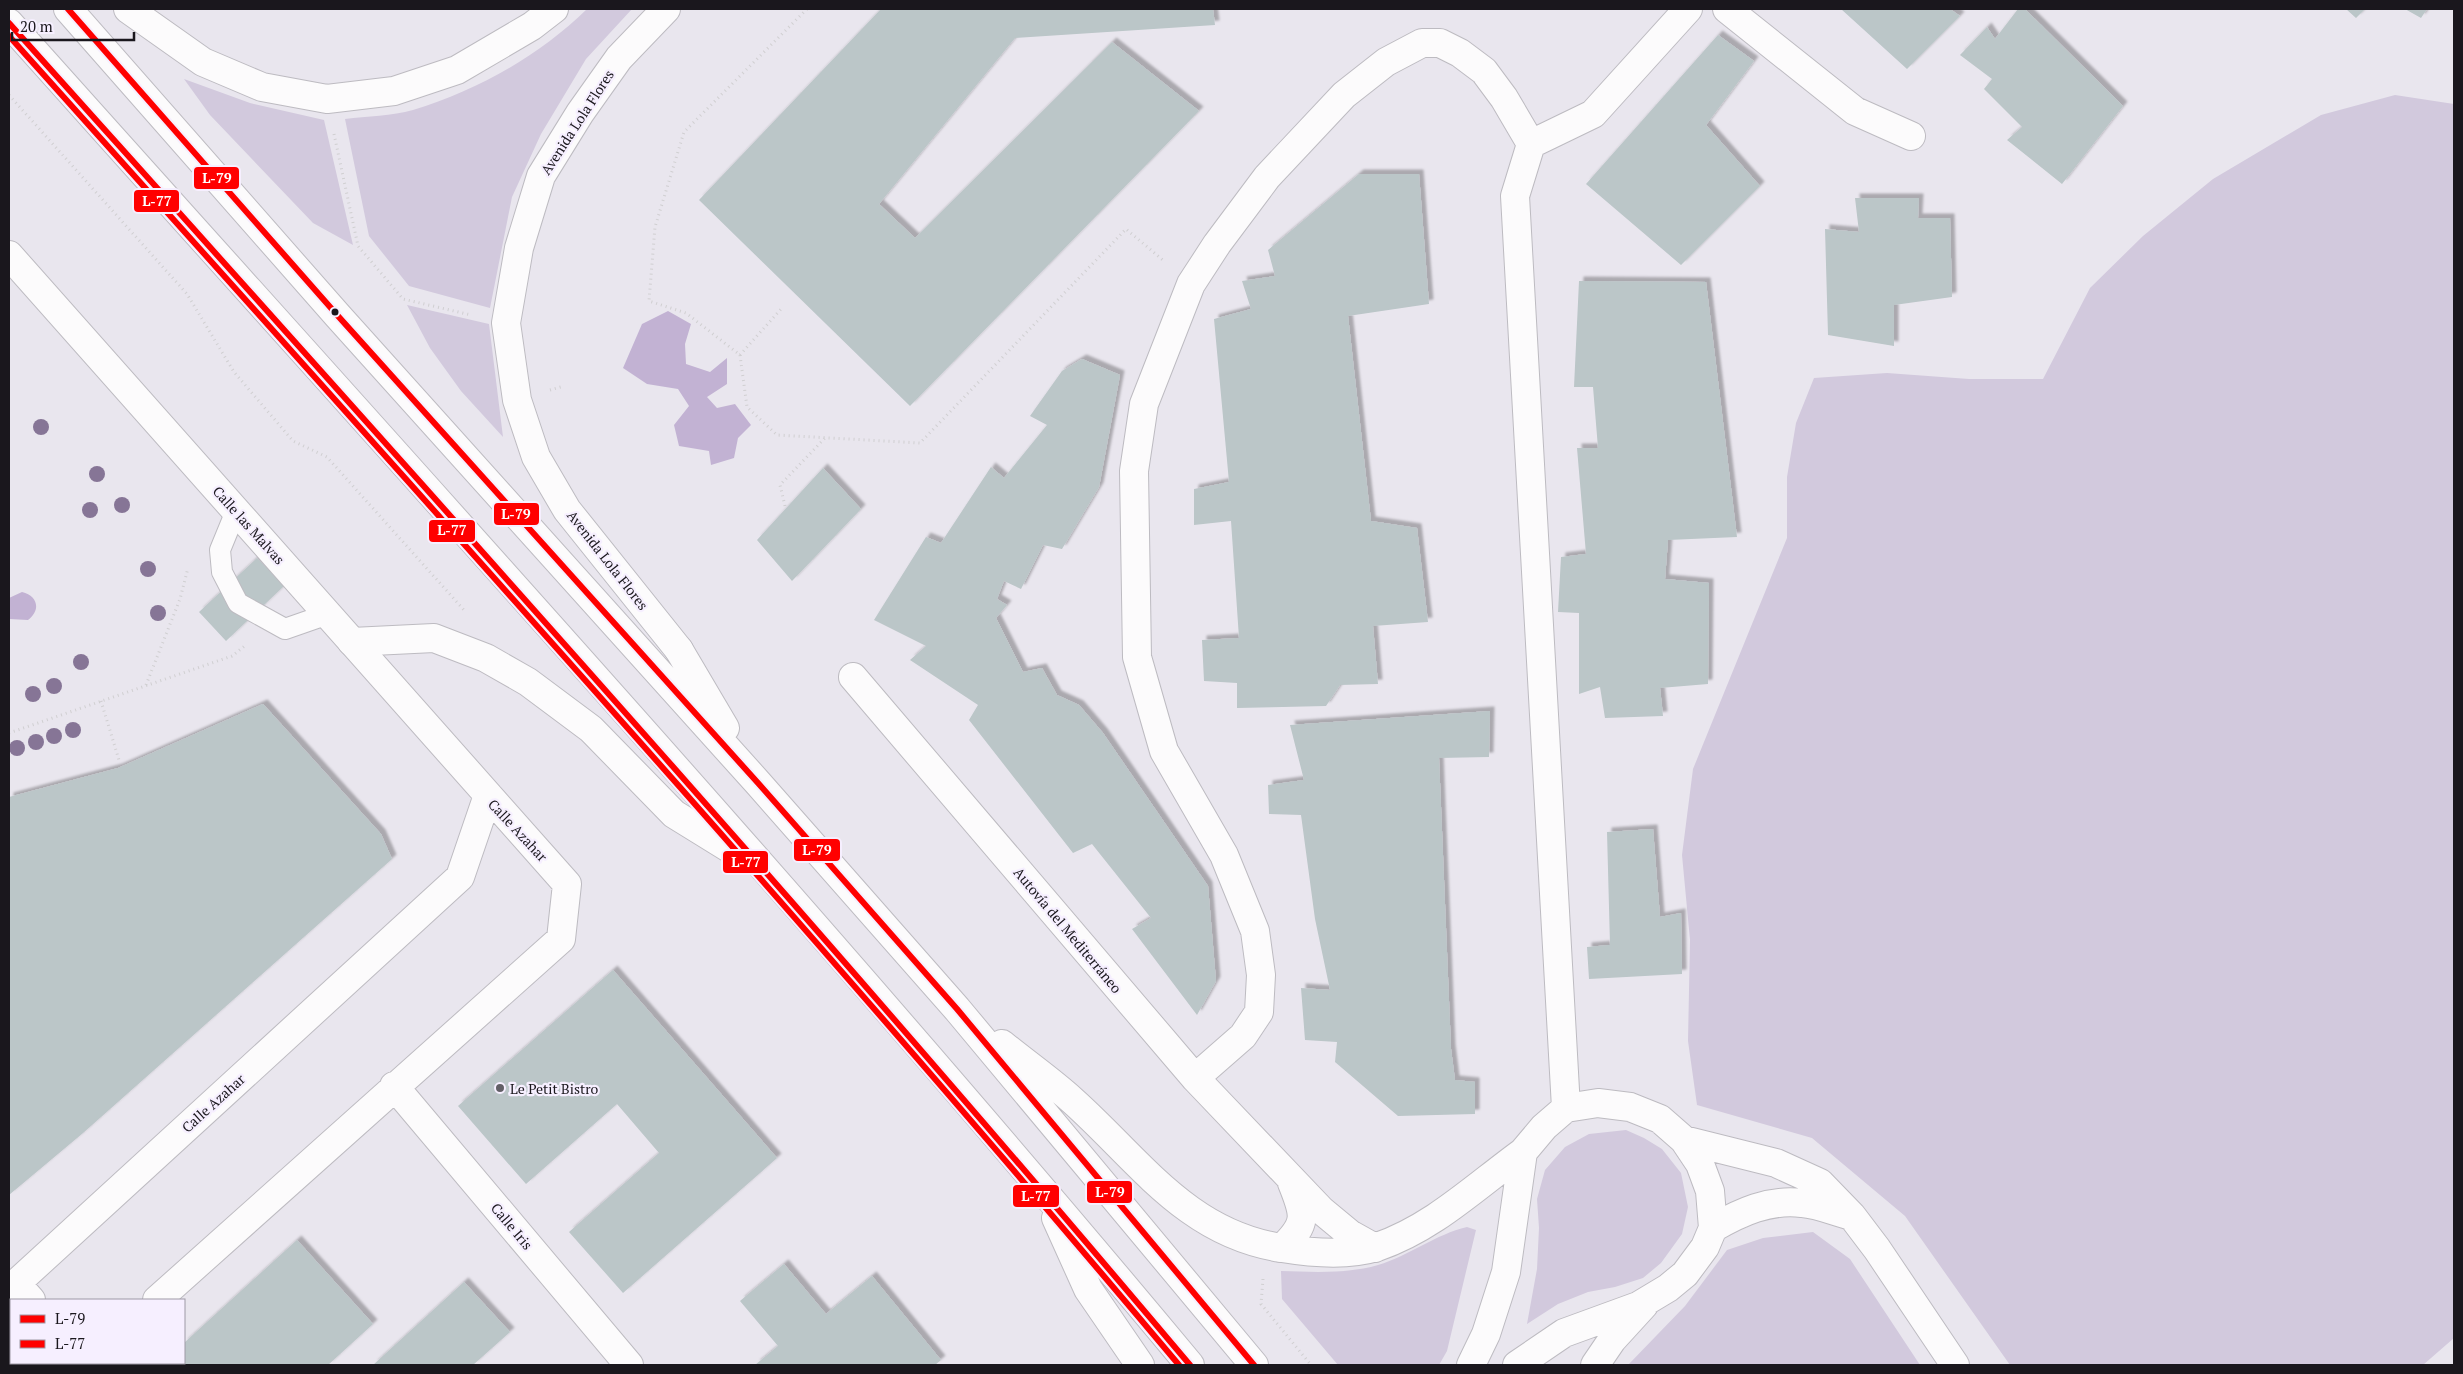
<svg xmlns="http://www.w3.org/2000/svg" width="2463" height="1374" font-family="'PT Serif',serif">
	<defs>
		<filter id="shadow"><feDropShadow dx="4.5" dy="-4.5" stdDeviation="1" flood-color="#0004"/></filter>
	</defs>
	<rect width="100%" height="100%" fill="#e9e6ee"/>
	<path fill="#d2c9dd" d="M587,9H632L586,59L541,134L512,197L490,308L409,286L369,236L345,119C367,116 392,116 413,110C478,90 539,56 587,9Z
		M184,79L250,103L324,120L353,245L313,223L210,115Z
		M2395,95L2454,104V1338L2423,1365H2010L1905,1216L1812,1138L1697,1105L1688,1041L1690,940L1682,855L1693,769L1787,538V477L1796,423L1814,378L1887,373L1969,379H2043L2090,288L2143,236L2213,179L2321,115Z
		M407,305L489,324L503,437L461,391L430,348Z
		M1626,1130L1644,1138L1662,1149L1681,1173L1688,1207L1682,1234L1661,1263L1643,1278L1615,1287L1588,1292L1558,1304L1527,1324L1537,1269L1539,1228L1537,1199L1545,1170L1565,1147L1589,1134Z
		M1467,1227L1476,1230L1447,1351L1439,1365H1338L1282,1299L1281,1271C1313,1272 1347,1274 1378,1265C1409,1256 1436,1234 1467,1227Z
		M1813,1232L1850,1259L1920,1365H1628L1685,1306L1727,1250L1763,1238Z"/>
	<path fill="#c2b2d3" d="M668,311L691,324L685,344L686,364L710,372L727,358V384L707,397L717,408L735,404L751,425L738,438L734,458L711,465L709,451L679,446L674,425L689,406L678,389L647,384L623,368L642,324Z
		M22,592C38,596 41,610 28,620L9,619V598Z"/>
	<path fill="#bbc6c8" filter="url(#shadow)" d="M881,9H1213L1215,25L1015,38L879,204L915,238L1112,42L1199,111L910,406L699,200Z
		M1841,9H1950L1960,16L1907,69Z
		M2018,9H2025L2123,106L2062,184L2007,140L2022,127L1984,89L1992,79L1960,55L1987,27L1995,39Z
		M2346,9H2365L2356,18Z
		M2405,9H2427L2421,18Z
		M1718,35L1754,61L1706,125L1760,186L1681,265L1586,184Z
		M1359,174H1419L1429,304L1348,316L1371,521L1417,528L1428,622L1373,626L1378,684L1340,685L1326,706L1237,708V683L1204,681L1202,640L1239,638L1231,521L1194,525V489L1229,482L1214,319L1251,309L1242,281L1275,276L1268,250Z
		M1855,198H1919L1918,218H1950L1952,297L1894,305V346L1828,335L1825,229L1859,232Z
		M1579,281L1706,282L1737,537L1668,540L1665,579L1709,583L1708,684L1660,688L1663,716L1605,718L1600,687L1579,694V613L1558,612L1561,557L1586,554L1577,448H1598L1593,387H1574Z
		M1082,359L1120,375L1099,487L1062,549L1043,545L1021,589L1004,581L997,599L1007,605L996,618L1023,672L1042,668L1057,695L1079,705L1103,733L1208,886L1216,981L1197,1015L1132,929L1151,918L1092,844L1073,853L969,720L978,705L910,660L926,646L874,620L926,537L941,543L991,467L1004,478L1047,425L1030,416L1062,371Z
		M823,468L861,509L792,581L757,540Z
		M257,558L284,586L226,641L199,612Z
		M263,704L381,834L392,859L83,1133L9,1195V797L118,768Z
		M1490,711L1489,757L1439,758L1451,1049L1455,1080L1475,1082V1114L1398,1116L1335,1062L1337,1042L1305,1040L1301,988L1330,990L1315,919L1301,815L1269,814L1268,785L1304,780L1290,725Z
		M1653,829L1660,917L1681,913L1682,974L1589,979L1587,947L1610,945L1607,832Z
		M613,970L777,1158L623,1293L569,1232L659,1153L617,1104L526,1184L458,1106Z
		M297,1240L373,1324L328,1365H164L162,1363H184V1343Z
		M784,1264L826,1314L872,1276L941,1360L935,1365H755L778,1346L740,1301Z
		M464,1282L510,1332L473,1365H373Z"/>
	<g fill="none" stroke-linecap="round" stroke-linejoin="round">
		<g stroke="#bdbbc1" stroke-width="22">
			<path id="lane" d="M236,511L220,550L222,572L238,603L285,629L328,614"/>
		</g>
		<g stroke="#bdbbc1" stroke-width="30">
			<path id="street" d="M666,9L619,58L580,113L541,176L519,248L506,323L517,400L536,457L567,510L679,650
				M1727,9L1855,111L1911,136
				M9,255L567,884L561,939L157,1300
				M853,677L1195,1078L1321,1210L1350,1234L1375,1248
				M1195,1078L1243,1036L1259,1012L1261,975L1255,931L1224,855L1164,751L1137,657L1134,471L1144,404L1191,284L1217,244L1267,177L1344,95L1386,62L1422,43H1440L1460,53L1484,71L1504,98L1531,144
				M394,1086L629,1365
				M1566,1108L1515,196L1531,144L1593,114L1688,9
				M1684,1140L1776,1163L1820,1183L1852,1216L1877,1249L1955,1365
				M1713,1228C1741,1212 1769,1199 1802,1203C1818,1204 1836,1212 1852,1216
				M1282,1248C1312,1253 1348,1256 1377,1247C1433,1228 1476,1186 1523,1152
				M1282,1248C1308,1223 1305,1215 1292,1183
				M16,1283L31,1300
				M9,1290L460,877L488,795
				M1471,1365L1486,1334L1506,1272L1523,1152L1544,1127L1566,1108L1598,1103L1630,1107L1660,1119L1684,1140L1700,1164L1710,1191L1713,1228L1705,1247L1685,1274L1668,1288L1638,1306L1564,1333L1517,1365
				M1595,1365L1612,1340L1644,1305"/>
		</g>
		<g stroke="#bdbbc1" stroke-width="30">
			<path id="highway" d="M68,9L338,316L758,783L957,1009L1254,1365
				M128,9L203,62L262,87L327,99L394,91L457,70L532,26L554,9
				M9,23C406,467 809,907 1190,1365
				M352,642L434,638L486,658L528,682L591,729L674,814L742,856
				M679,650L725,728
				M1002,1044C1025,1063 1050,1080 1073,1101C1139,1160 1187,1234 1282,1248
				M1056,1218L1088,1289L1140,1365"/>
		</g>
		<path stroke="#d0cfd1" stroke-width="3" stroke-dasharray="1 4" stroke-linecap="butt" d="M807,9L684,132L655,227L649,301L686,313L740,355L747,407L777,435L920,443L1126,229L1164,261
			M9,95L187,294L234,372L293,441L327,457L464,610
			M334,134L358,246L403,299L471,315
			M740,355L781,309
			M550,390L564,386
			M785,506L780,485L825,438
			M146,685L180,599L188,568
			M101,701L119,760
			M9,733L232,656L246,645
			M1263,1279L1261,1304L1311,1365"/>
		<use href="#lane" stroke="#fcfbfc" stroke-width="20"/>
		<use href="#street" stroke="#fcfbfc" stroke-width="28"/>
		<use href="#highway" stroke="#fcfbfc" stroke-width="28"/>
		<g stroke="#f6efff" stroke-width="10">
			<path id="bus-1" d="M68,9L338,316L758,783L957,1009L1254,1365
				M9,23C407,467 806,909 1190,1365"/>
		</g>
		<g stroke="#f6efff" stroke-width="10">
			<path id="bus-2" d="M9,36C403,476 799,913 1179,1365"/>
		</g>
		<use href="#bus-1" stroke="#f00" stroke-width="6"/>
		<use href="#bus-2" stroke="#f00" stroke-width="6"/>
	</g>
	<g fill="#867596">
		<circle cx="41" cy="427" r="8"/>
		<circle cx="97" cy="474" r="8"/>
		<circle cx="122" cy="505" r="8"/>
		<circle cx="90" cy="510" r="8"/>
		<circle cx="148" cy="569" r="8"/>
		<circle cx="158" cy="613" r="8"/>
		<circle cx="81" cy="662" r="8"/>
		<circle cx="54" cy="686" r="8"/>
		<circle cx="33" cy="694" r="8"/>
		<circle cx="73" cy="730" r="8"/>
		<circle cx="54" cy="736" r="8"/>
		<circle cx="36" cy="742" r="8"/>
		<circle cx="17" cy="748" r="8"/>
	</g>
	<circle fill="#1a171d" stroke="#f6efff" stroke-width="2" cx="335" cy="312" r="4.5"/>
	<circle fill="#625f66" stroke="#f6efff" stroke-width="2" cx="500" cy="1088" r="5"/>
	<g text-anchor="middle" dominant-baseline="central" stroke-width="4.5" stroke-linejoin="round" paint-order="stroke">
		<g font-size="14" fill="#1a171d" stroke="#f6efff">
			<text transform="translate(577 122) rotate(-57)">Avenida Lola Flores</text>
			<text transform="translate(249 525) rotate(48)">Calle las Malvas</text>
			<text transform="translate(608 560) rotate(52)">Avenida Lola Flores</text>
			<text transform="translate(518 830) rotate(47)">Calle Azahar</text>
			<text transform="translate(1068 930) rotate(50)">Autovía del Mediterráneo</text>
			<text transform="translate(213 1103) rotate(-42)">Calle Azahar</text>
			<text transform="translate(512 1226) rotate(50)">Calle Iris</text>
		</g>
		<g font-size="14" fill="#1a171d" stroke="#f6efff" text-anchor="start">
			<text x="510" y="1088">Le Petit Bistro</text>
		</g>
	</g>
	<g stroke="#f6efff" stroke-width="2">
		<rect x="193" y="166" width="47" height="24" rx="5" fill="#f00"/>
		<rect x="133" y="189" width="47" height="24" rx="5" fill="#f00"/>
		<rect x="493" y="502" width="47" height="24" rx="5" fill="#f00"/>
		<rect x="428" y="519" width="48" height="24" rx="5" fill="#f00"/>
		<rect x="793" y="838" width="48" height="24" rx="5" fill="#f00"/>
		<rect x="722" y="850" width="47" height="24" rx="5" fill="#f00"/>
		<rect x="1086" y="1180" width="47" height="24" rx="5" fill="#f00"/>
		<rect x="1012" y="1184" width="48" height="24" rx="5" fill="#f00"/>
	</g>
	<g font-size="14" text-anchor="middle" font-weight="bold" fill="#fff">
		<text x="217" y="183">L-79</text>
		<text x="157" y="206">L-77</text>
		<text x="516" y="519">L-79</text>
		<text x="452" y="535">L-77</text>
		<text x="817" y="855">L-79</text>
		<text x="746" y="867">L-77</text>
		<text x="1110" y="1197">L-79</text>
		<text x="1036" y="1201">L-77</text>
	</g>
	<rect width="2463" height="1374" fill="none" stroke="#1a171d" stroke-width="20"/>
	<rect x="10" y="1299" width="175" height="65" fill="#f6efff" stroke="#9e99a5"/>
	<rect x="20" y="1315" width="25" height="8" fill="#ff0000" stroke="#9e99a5"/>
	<text x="55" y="1324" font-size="15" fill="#1a171d">L-79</text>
	<rect x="20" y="1340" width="25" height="8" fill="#ff0000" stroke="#9e99a5"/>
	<text x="55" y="1349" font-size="15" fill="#1a171d">L-77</text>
	<path d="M12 32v8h122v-8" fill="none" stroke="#1a171d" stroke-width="2.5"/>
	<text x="20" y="32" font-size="15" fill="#1a171d" stroke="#f6efff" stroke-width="4" paint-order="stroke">20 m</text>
</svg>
